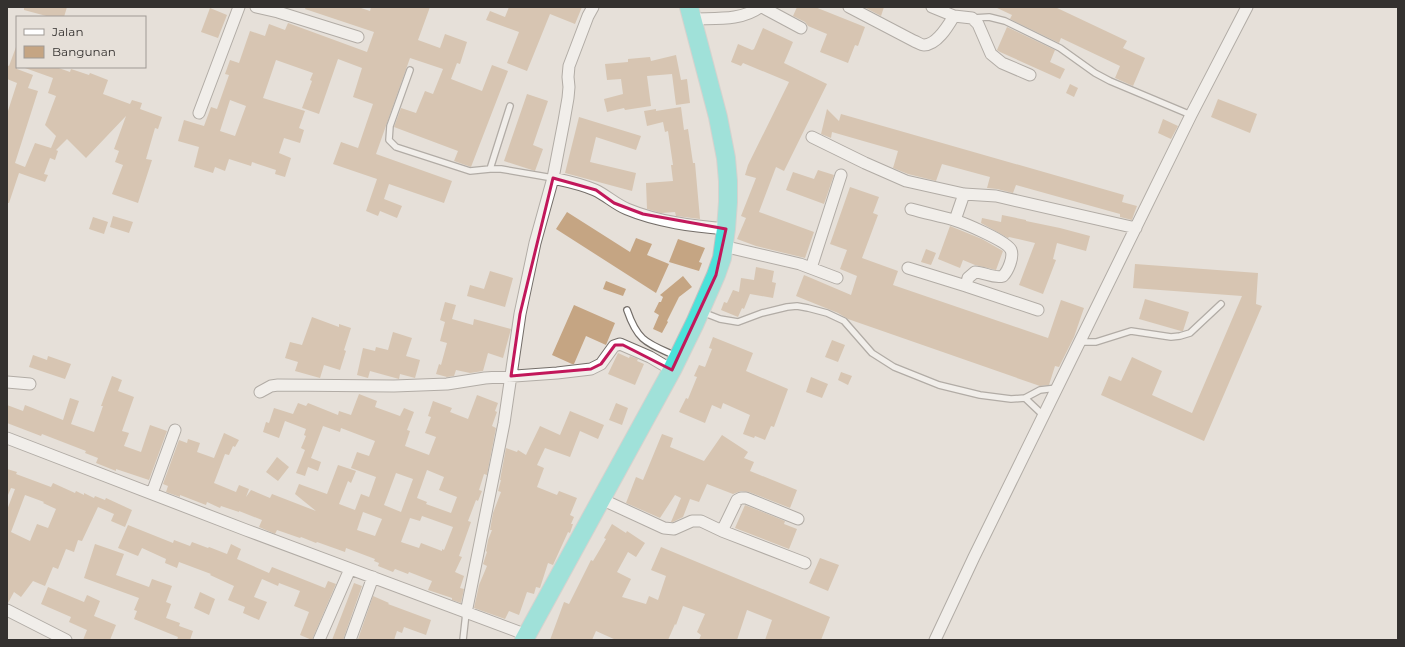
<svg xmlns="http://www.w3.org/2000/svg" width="1405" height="647" font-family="Montserrat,sans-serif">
	<rect width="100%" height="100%" fill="#e6e0d9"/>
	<path fill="#c5a583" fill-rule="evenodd" d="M24,7H67L64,17H50L24,10Z
		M306,7H358L370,11L371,7H430L418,40L440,48L445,34L467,42L460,64L457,63L451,79L482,91L492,65L508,71L471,167L454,161L458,151L394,127L401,108L416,113L425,91L433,94L443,69L410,58L376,154L452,181L444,203L389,184L384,199L402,206L397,218L380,211L378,216L366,211L377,179L333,164L341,142L358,148L373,104L353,97L362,68L338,59L319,114L302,108L312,81L310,80L313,73L276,60L263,98L305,111L299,128L304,130L300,143L284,138L279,153L291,158L285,177L275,174L276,170L252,162L251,166L229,159L225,171L215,167L213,173L194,167L199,147L178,141L184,120L204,126L211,107L217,109L229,75L225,74L230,60L239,63L250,31L265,36L269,24L285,30L288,23L367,52L374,32L305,9ZM230,100L246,106L235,136L220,131Z
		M509,7H582L575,24L550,14L527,71L507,63L519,32L486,20L490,11L505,17Z
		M797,7H815L865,27L858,46L855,45L848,63L820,52L827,34L808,26L805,22L793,16Z
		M864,7H884L881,16Z
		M995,7H1055L1127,41L1123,48L1145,58L1133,86L1115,78L1120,66L1061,38L1059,43L1010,19L1012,15Z
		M210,8L227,15L218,38L201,32Z
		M1007,27L1055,50L1050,62L1065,69L1060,79L1000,52L997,50Z
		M763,28L793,42L784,63L827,84L784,171L776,167L759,212L814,232L805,258L756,246L737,239L746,218L741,216L756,178L745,175L748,165L789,82L743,63L741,66L731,62L738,44L752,50L754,49Z
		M16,47H17V69L33,75L28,88L38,91L15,163L25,167L35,143L51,148L56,136L45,125L56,96L48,93L53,78L25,68V67H56L70,72L71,69L89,75L90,73L108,80L103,94L130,104L132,100L142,103L140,109L162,117L158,129L155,128L146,159L152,160L138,203L112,194L123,165L115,162L119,151L114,149L126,116L86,158L67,139L56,150L58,151L55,160L50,158L44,174L48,175L45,182L19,173L9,203H7V114L17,83L7,79V65L9,66Z
		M676,55L681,80L687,79L690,103L676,105L672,74L647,76L651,106L625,110L624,108L607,112L604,99L623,94L621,79L607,80L605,64L628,62V59L650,57L651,61Z
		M1070,84L1078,88L1074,97L1066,93Z
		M527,94L548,101L533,145L543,149L535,171L504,161Z
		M1218,99L1257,114L1250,133L1211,117Z
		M681,107L684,130L688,129L693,163H695L700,219L676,216L675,212L661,213L647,209L646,183L673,181L671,165H673L668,131L665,132L663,122L647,126L644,111L656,109V111Z
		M827,109L839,121L841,114L1124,195L1122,202L1137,206L1134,214L1132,220L1120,217V214L1016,185L1013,193L997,189L987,188L990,177L942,164L936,181L908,174L893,168L898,151L832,132L831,138L821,134Z
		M579,117L641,136L636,150L596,137L590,162L636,173L632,191L565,173Z
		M1163,119L1178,126L1171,139L1158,133Z
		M818,170L834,175L824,204L786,190L793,172L814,179Z
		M850,187L879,197L873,213L878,215L862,258L898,271L893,285L1048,338L1061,300L1084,308L1074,337L1059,367L1055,366L1049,385L1040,386L848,319L838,313L796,296L804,275L851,295L857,276L840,269L847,250L830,244Z
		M567,212L630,252L636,238L652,244L647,255L669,264L656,293L556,229Z
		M1002,215L1026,220V221L1060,228L1090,236L1086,251L1057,243L1053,259L1056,260L1043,294L1019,285L1035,243L1009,237L1008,238L981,223L982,218L1001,222Z
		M113,216L133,222L129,233L110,227Z
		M93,217L108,222L104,234L89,229Z
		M950,226L982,239L1003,251L996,270L975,265L963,260L960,268L938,259Z
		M678,239L705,248L699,262L702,263L699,271L669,262Z
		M926,249L936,253L931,265L921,262Z
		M1135,264L1258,273L1256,304L1262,306L1204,441L1101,395L1109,376L1121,381L1132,357L1162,371L1152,395L1192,413L1242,296L1133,288Z
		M756,267L774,271L772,282L776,283L773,298L750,294L744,309L742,308L738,317L721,310L724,302L727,303L733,290L739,292L741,278L754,280Z
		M490,271L513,278L505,307L467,296L470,285L484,289Z
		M683,276L692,287L679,297L667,321L668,322L662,333L653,329L659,315L654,312L659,302H661L663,297L660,295Z
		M606,281L626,289L623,296L603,289Z
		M1145,299L1189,312L1183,331H1181L1139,319Z
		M445,302L456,305L452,319L473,325L474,319L511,329L503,358L488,353L483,371L470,373L456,370L454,376L447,377L436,374L439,364L441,365L447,343L440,341L445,322L440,320Z
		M574,305L615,323L606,345L586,336L574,364H572L552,355Z
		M312,317L339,327V324L351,328L344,350L346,351L340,370L324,365L320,378L295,371L298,362L285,358L290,342L302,345Z
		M393,332L412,338L406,356L420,360L415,378L400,374L399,379L370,371L368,378L357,375L363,348L375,351L376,347L388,350Z
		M713,337L753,353L746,371L788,389L774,427L771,426L765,440L755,436L754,438L743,434L750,415L723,403L721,409L712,405L705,423L679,412L686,398L688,399L697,377L694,376L699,365L705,367L712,349L709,348Z
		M832,340L845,345L838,362L825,357Z
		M618,353L629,358L630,356L638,359L637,361L644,364L635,385L608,374Z
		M33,355L47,360L48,356L71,364L65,379L29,367Z
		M841,372L852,376L848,385L838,380Z
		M112,376L122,380L118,391L134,397L122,431L129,433L124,446L141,452L150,425L167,431L149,480L116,469V471L96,463L98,458L85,453L86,451L42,434L41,436L7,423V405L23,411L25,405L63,420L70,398L79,401L71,424L94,432L103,406H101Z
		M811,377L828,384L822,398L806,392Z
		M359,394L377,401L375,407L400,416L404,408L414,412L407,430L410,431L405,446L429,455L436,437L425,433L431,417L428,416L433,401L452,408L450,412L468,419L477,395L498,403L495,411L497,412L492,426L496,428L487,475L484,474L479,490L482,491L478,501L476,500L468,521L471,522L459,556L462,557L455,572L464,576L460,588L464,589L461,603L452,600V598L428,590L432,581L409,572L408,574L395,569L393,572L378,566L379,563L374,561L375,559L346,548L345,552L317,542L316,543L301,537L300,538L277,530L275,534L259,527L262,520L239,511V512L221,506L220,508L207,502L206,505L180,495V497L166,492L168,486L163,484L179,440L187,443L188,439L200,443L197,452L214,458L224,433L239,440L235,447L233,446L229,455L225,454L214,483L236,492L239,485L249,489L246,497L251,490L270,498L272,494L316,511L295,494L299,484L327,494L338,465L356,471L351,483L348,481L339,504L355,510L361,494L369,497L376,477L351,468L357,452L369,456L375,441L341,428L340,432L323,426L311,458L321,462L318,471L308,467L305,476L296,473L305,450L301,448L306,436L304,435L306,429L285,421L279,438L263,432L266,422L269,423L274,408L293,414L298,403L306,406L308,403L338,415L339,411L351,415ZM427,470L444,477L439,490L457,497L451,513L426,504L427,502L417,498ZM396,473L413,479L401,512L384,505ZM363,512L382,519L375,536L357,530ZM422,516L453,527L444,550L442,549V551L421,543L419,548L401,542L410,518L420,521Z
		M616,403L628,408L622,425L609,420Z
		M570,411L604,425L598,439L580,431L570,457L545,448L537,465L544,468L537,487L557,495L559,491L577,498L570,515L574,517L571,524H573L570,533L568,532L553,565L548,563L540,588L536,587L534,594L527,592L519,615L509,611L505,619L474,608L479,585L487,566L483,564L487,552L486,551L488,540L492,530H490L493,513L501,492L498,491L501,480H500L506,448L517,452L518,450L526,455L540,426L560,435Z
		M662,434L673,438L670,447L704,461L722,435L748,452L744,458L754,462L750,471L797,490L790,508L749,492L741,491L733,494L707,484L699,502L690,499L683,517L673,522H671L681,498L675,495L660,518L626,503L636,477L643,480Z
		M277,457L289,467L278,481L266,472Z
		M7,469L17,472L16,474L51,487L53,483L75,493L76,491L84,495V493L94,498L95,496L105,500L106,498L132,510L125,527L111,521L114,514L98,507L82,541L78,540L74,552L66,549L58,569L53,567L45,586L33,581L21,597L14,592L8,603L7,510L15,489L11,488L8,495H7ZM25,495L44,502L43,503L56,509L48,528L37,524L30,541L11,532Z
		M745,505L785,521L784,524L797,529L789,549L735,528Z
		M612,524L626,533L627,531L645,543L636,557L628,552L617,572L631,579L622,597L646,604L649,596L658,600L666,576L651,570L661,547L830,617L821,640H765L772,620L747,610L737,640H699L701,635L697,632L705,614L683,606L676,625L675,624L668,640H616L596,631L592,640H550L564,602L569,604L591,560L593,561L606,539L604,538Z
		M128,525L173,543L174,540L190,546L192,542L208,548L209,547L227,554L231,544L241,549L237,559L269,573L272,567L325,588L328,581L336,584L312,640L300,635L309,612L294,606L300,591L279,583L278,586L262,579L254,597L267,602L259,620L243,613L245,607L228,600L234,586L210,575L211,574L179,562L177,568L165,563L166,559L142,548L138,556L118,548Z
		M95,544L124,554L116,575L149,587L152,579L172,586L166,602L171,604L166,618L180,623L179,626L193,631L190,640H177L178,637L134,619L137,611L134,610L139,598L84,578Z
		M820,558L839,565L828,591L809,583Z
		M354,583L362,586L343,640H332Z
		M48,587L84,602L87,595L100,601L94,616L116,625L110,640H83L87,630L69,622L71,617L41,604Z
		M200,592L215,599L209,615L194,608Z
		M373,596L389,603L388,604L431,620L426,635L404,627L402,633L397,631L394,640H361L358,639Z"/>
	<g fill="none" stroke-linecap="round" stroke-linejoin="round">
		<g stroke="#736d68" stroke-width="8">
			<path id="service" d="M973,18L989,17L1005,21L1060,48L1095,73L1110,81L1191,115
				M410,70L390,126L389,140L396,147L470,171L490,169H501L553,178
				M490,169L510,106
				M627,310C638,342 647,343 676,356
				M702,312L720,319L738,322L762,313L787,307L797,306L808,308L827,313L844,321L872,353L894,367L939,385L980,395L1011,399L1025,398L1040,390L1057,388
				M1080,342H1096L1131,331L1171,337L1180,336L1190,333L1221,304
				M1025,398L1044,416
				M463,640L466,613"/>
		</g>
		<g stroke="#736d68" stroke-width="13">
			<path id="minor" d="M256,7L278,12L358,37
				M762,7L801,28
				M849,7L914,41C917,42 921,45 924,45C937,45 948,26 954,16L972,18L978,24L991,54L1002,63L1030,75
				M932,7L954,16
				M693,19C716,18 741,21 760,7
				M199,113L239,7
				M812,137L865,163L906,181L964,194L996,196L1136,228
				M553,178C567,181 582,184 595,190C606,195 615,204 627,209C658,222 693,226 726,229
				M911,209C925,213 940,216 954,220C964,223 1007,241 1011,250C1014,257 1008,271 1003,276C994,279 984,272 975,272L968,278L966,286L1038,310
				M955,220L964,194
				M723,246L800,264L837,278
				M811,268L841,175
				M908,268L966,286
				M7,382L30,384
				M260,392L271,386L278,385L394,386L447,384L485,378L557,373L591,369L601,364L614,346L620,344L650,357L672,370
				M7,438L246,530L527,635
				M152,493L175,430
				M601,499L664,528L674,529L692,521H701L722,531L805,563
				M722,531L737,500L741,498H746L798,519
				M7,610L66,640
				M466,613L504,423L520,314L535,243L553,178L564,121L568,98L569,87L568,77L569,66L588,16L593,7
				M319,640L350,569
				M350,640L373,577
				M935,640L974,557L1191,115L1247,7"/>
		</g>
		<g stroke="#c2c1c1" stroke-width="20">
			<path id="trunk" d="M524,640L672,370L695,323L716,275L722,258L726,229L728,202V181L726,158L718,117L689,7"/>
		</g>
		<use href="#service" stroke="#fff" stroke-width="5.5"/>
		<use href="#minor" stroke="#fff" stroke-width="11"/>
		<use href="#trunk" stroke="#4ce2da" stroke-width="18"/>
	</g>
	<path d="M0 0H1405V647H0ZM553,178L596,190L614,203L643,214L726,229L716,275L672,370L623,345H615L601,364L591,369L511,376L520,314Z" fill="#e6e0d9" fill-opacity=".55" fill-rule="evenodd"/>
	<path fill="none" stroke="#c2185b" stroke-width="3" stroke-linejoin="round" d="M553,178L596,190L614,203L643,214L726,229L716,275L672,370L623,345H615L601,364L591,369L511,376L520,314Z"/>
	<rect width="1405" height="647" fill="none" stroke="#34312f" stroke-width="16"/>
	<rect x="16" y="16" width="130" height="52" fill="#e6e0d9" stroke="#9f9a95"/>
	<rect x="24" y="29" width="20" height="6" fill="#ffffff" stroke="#9f9a95"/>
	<text x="52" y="36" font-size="12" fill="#34312f">Jalan</text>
	<rect x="24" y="46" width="20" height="12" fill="#c5a583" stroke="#9f9a95"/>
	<text x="52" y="56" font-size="12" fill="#34312f">Bangunan</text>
</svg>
